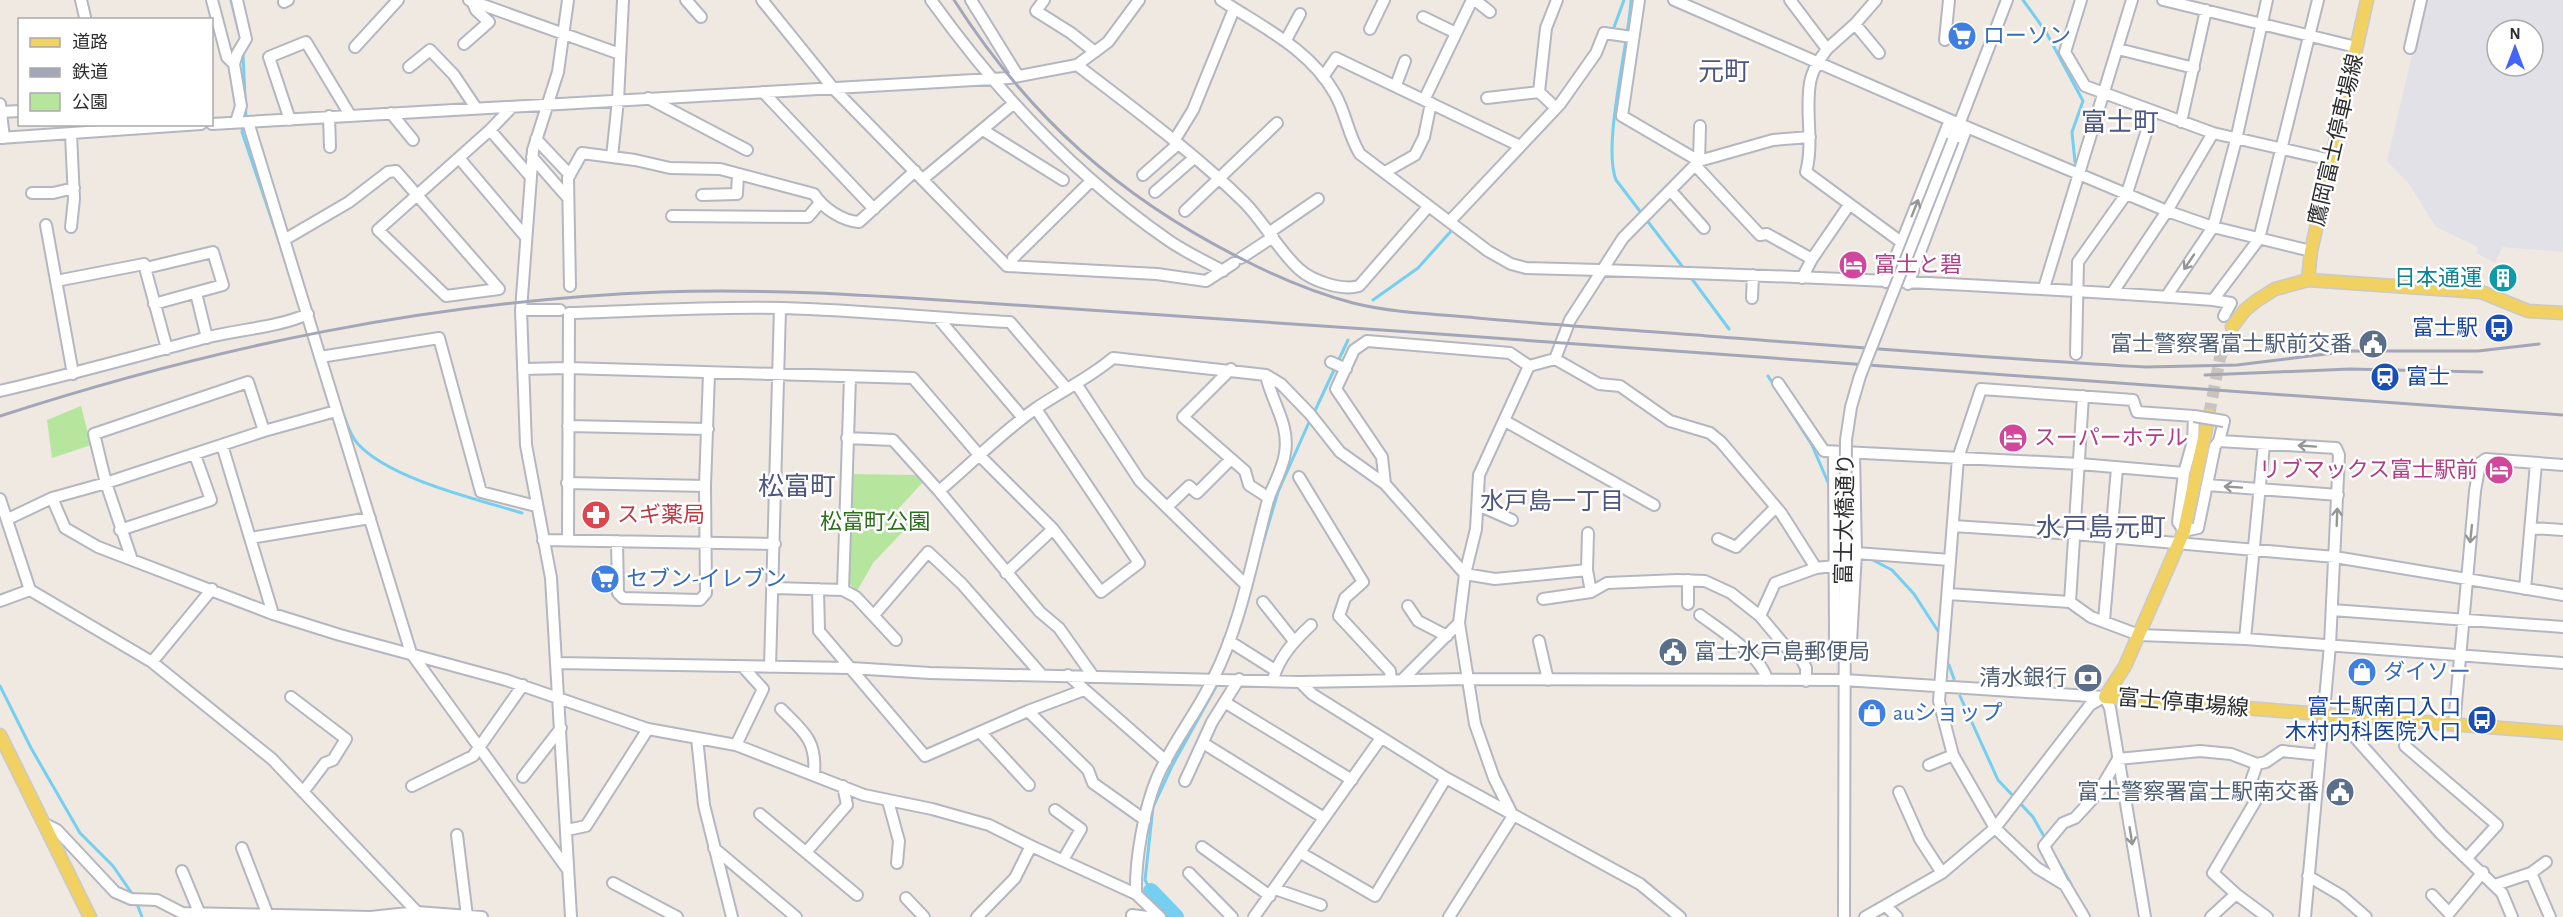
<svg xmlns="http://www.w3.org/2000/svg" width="2563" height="917" font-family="'Alegreya Sans','Noto Sans JP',sans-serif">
	<rect width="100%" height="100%" fill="#efe9e1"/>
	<path fill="#e3e1e8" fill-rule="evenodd" d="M2425,0H2563V252L2502,247L2495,263L2476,253L2478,247L2436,227L2409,184L2387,161ZM2497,30H2533V66H2497Z"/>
	<path fill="#b6e59e" d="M81,406L91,445L52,458L47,420Z
		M849,474L917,475L924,481L898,509L912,522L873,563L857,591L848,582Z"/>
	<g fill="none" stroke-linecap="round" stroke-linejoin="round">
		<path stroke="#75cff0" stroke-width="3" d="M231,0L239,32
			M1631,0C1629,43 1602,144 1616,180L1685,270
			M2023,0L2046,32L2083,101L2072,132L2075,162
			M1613,30L1624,0
			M243,54L246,119
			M244,125L242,132L279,241
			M1689,275L1729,329
			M1373,300L1418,268L1452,230
			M1768,376L1775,387
			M1785,403L1812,445L1830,487
			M342,411C346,421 350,436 358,444C390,479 476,499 522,513
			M1313,415L1348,340
			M1262,546L1278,492L1310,420
			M1871,559L1892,570L1914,594L1938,631
			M1949,665L1954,679
			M0,686L31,748L80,833L113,866L133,895
			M1960,696L1998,780L2033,817L2046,840
			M2058,861L2071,884
			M1151,891L1145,880L1153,807L1172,766L1218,683
			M136,901L142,917"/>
		<path stroke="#75cff0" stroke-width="16" d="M1151,891L1176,917"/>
		<path stroke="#c8c4bd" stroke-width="12" stroke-dasharray="12 6" stroke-linecap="butt" d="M2209,415L2220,358L2232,327"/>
		<g stroke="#b4b7c1" stroke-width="14">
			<path id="minor" d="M81,0L85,17
				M212,0L227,57L234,64
				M469,0L620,54
				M568,0L558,72L533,150L521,310L526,445L551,578L571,917
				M686,0L701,17
				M762,0L833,88L1007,266L1157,274L1206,281L1234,263
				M931,0C997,92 1074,175 1168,240C1185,252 1205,261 1223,271
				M971,0L1018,76
				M1044,0L1036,11L1071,33L1095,52
				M1221,0C1262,27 1310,49 1335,94C1346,113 1348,135 1360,154L1488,251L1511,264L1526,268C1755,274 1984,284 2213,300L2259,239L2318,0
				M1475,0L1490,12
				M1639,0L1622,116L1699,161L1700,126
				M1674,0L1950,120L2167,211L2213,227L2311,251
				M1790,0L1827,49C1820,59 1812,70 1810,83C1805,112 1814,142 1806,172L1901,242
				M2081,0L2065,52L2085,86L2213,133L2331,160
				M2163,0L2356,47
				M284,2L288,0
				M1423,17L1456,33
				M1855,24L1879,53
				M1370,29L1384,0
				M1286,40L1300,14
				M1945,40L1949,0
				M464,44L489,22L476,10L472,1
				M355,47L398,0
				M2410,48L2421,0
				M1827,49L1855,24L1876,0
				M2118,49L2194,68
				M1077,65C1134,109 1193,152 1244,202C1264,222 1278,250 1299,269C1312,281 1342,291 1359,286L1428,207
				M409,67L430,50L454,75L476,108
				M1323,77L1336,58L1520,146
				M1396,85L1405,61
				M763,92L874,209
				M648,98L747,150
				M1425,98L1472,0
				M1487,98L1539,92
				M0,104L4,138
				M1556,108L1539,92L1546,28L1557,0
				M1,112L20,111
				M391,113L413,140
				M329,116L330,147
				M290,120L269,57L306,42L350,115
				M236,122L241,106L234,64L237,54L246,39L237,0
				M248,122L411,653L568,870
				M2181,122L2206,10
				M212,124L1009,78L1077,65L1108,42L1139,0
				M490,130L530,176
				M983,130L1063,180
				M71,134L74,199L71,227
				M0,138L201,124
				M536,139L570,175
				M1953,140L2007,0
				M1174,141L1193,110L1234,9
				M532,157L568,198
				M612,157L618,100L623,0
				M459,158L525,236
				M1695,165L1760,235L1767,234L1812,259
				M1385,172L1415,155L1424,137L1431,103
				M1143,175L1178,144
				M923,179L1013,104
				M1671,191L1704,228
				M1155,192L1194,158
				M32,193H53L74,188
				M702,195L737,194L738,174
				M1185,211L1277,123
				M672,216L808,217L820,203
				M1450,221L1560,104L1596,53L1604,33L1632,37
				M46,225L73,374
				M1270,232L1318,199
				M284,240L349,202L388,172L396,171L499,289
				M1013,258L1091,181
				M1241,258L1273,237
				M146,268L213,252L223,285L154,304
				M1802,278L1812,259L1849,205
				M56,281L144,264L167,349
				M1886,282L1950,120
				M1908,284L1967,127
				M570,286L568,178L582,153L635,160L670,168L720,169L814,194C823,208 842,221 859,222L915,171
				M2044,288L2132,0
				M499,289L446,296L378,230L490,130L512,107
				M2113,292L2167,211L2213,133
				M196,293L207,338
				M2166,297L2213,227L2236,140L2267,0
				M1752,298L1753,275
				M2213,300L2231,303L2224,316
				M521,310H560
				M938,318L1023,418
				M2076,354L2078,262L2127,193L2153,111
				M320,357L439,338L481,492L536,506
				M1555,359L1599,384L1620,386L1670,421L1710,433L1721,442L1781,513L1816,568
				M1331,362L1346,369
				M523,369L568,368L913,378L980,456L1053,529L1101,592L1139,563L1036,409
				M1231,369L1183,417L1245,471L1249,485L1269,498
				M1266,375L1281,384L1310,414L1340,452L1385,484L1465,574L1495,579L1587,570L1591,592
				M1778,383L1824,451L2080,464L2184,473
				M1077,385L1140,481L1245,584
				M0,391C69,375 137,356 205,338C239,329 276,328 308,314
				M1505,421L1654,505
				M568,426L708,429
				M847,438L893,440L939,491C971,464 1001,433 1035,409C1061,391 1088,379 1113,358L1266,375C1271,401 1290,424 1285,453C1283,469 1273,485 1268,500C1252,559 1241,624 1213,679C1197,713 1172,743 1157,778C1144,809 1135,860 1136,894
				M2219,441L2336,448L2339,455L2330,645L2305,917
				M222,445L273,614
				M1834,453L1835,638L1843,654
				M1299,477L1363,582L1345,598L1339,616L1390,671L1391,680
				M567,483L705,486
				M1385,484L1382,457L1336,389L1354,350L1367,341L1510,353L1529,366
				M2207,485L2338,495
				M939,491L1040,612L1059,628L1093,676
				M52,498L65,528L98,547L273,614L340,635L506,680L648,729L736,745L864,795L932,809L989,825L1031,846L1136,894L1160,917
				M0,499L30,590L152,662L272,759L417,912
				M1478,505L1512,520
				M1167,507L1189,486L1197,493L1230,460
				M8,519L52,498L106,483L264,431L336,411
				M1953,526L2074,534L2335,557L2563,595
				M2531,528L2563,530
				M120,530L211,500L195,455
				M250,538L370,518
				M568,539L569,313C640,311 712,306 783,308C859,310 934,318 1010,322L1067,389
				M1718,539L1736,547L1776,507
				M543,540L775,544
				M617,541L618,593L623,598L700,600L706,593L705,486L709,373
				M1856,553L1950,560
				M132,560L106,483L94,434L248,382L264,431
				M1587,570L1588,533
				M1006,573L1053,529
				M1688,580V604
				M774,588L843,590L850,377
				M818,589L819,631L925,756L1028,711L1084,690
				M2525,589L2536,463
				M843,590L856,597L896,640
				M1948,594L2070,602L2091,617L2139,635L2245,639L2563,663
				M1543,599L1591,592L1607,583L1678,580L1705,581L1731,593L1760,616L1786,647L1802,660L1806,668V681
				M0,601L30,590
				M1263,602L1294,641
				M2070,602L2083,396
				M1408,606L1418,621L1447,636
				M2332,610L2563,627
				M874,615L928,552L962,584L1041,674
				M1700,615C1720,630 1762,656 1767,680
				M1760,616L1775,583L1816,568L1834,566
				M2104,621L2117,468
				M2245,639L2264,444
				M1229,641L1275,670
				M1539,641L1548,680
				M1847,652L1851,642L1856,553L1854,453
				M152,662L212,589
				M557,663L851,668L930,673L1300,682L1468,679L1844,680L2105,697
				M770,667L780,308
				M1068,675L1166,761
				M1403,679L1459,623
				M1273,680C1278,658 1295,640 1311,625
				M1300,682L1312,694L1446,778L1640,884L1680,917
				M291,697L346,739L333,760L325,763L303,792
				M2105,697L2110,708L2145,917
				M1226,703L1352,780
				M781,709C803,731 817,740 814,774
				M1028,711L1088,770L1093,783L1145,820
				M2335,715L2441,834L2502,893L2512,917
				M2408,721L2405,746L2497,825L2467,858
				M2454,725L2475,491L2480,463L2486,459L2563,465
				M981,733L1029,785
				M697,738L704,805L732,917
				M1203,743L1324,818
				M736,745L763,689L743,667
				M2257,764L2249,787L2259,795L2213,873L2236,894L2267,917
				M1929,765L1953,755
				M523,777L561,728
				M1185,781L1212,722L1239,679
				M412,786L473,756L523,685
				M1899,792L1920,839L1942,873
				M888,801L899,841L897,863
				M1055,810L1081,829L1063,860
				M760,814L857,895
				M1513,816L1494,778L1475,724L1459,623L1465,574L1476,529L1479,475L1529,366L1555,359L1570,320L1623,238L1699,161L1773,140L1810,137
				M45,824L57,830L115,892L131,899L157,900L188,916
				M567,830L586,826L648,729
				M457,835L467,916
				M1202,847L1270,896
				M242,848L267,913
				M714,848L796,917
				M807,851L847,805L843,786
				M1301,853L1375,896L1446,778
				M182,871L199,912
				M1189,873L1232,917
				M2531,873L2550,917
				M2308,876L2342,896L2366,917
				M613,883L677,917
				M2063,883L2044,846L2063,823L2075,818L2098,793L2118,759L2200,751L2231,754L2257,764L2266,762L2282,751L2320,755
				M2495,885L2531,873L2546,862
				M1275,889L1321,905
				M2432,895L2449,913L2483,872
				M906,898L924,917
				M1886,906L1897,917
				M183,913L371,917L417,912L482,917
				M1132,915L1147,917
				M977,917L1015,878L1031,846
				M1254,917L1381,738
				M1449,917L1513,816
				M1844,917L1845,542
				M1865,917L1942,873L1995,828L2090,705L2104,697
				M2084,917L2065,885L2037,868L1995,828L1953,755L1939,701L1958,458L1981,389L2133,400L2137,412L2194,416L2193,441L2184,473L2178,522L2184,531L2198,528L2215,446L2219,441L2224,421
				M2211,917L2236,894"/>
		</g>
		<g stroke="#c9c9c9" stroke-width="15">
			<path id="major" d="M2308,280L2311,251L2367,0
				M2232,327L2245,310L2256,301L2275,289L2308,280L2481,292L2528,311L2563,313
				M2209,415L2184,531L2125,666L2105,697L2563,733
				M0,735L90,917"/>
		</g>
		<use href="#minor" stroke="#fff" stroke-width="10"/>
		<use href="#major" stroke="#f2d163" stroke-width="12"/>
		<path stroke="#a3a6b8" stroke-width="3" d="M954,0C1029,117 1120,198 1244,260C1279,278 1315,293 1353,303C1393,313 1436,314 1477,318C1554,325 1630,330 1707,336C1853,347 1999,359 2146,367L2237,365L2350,351H2478L2539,344
			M2205,375L2350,369L2482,372
			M0,416C216,346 433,301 661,292C769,288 877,296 985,303C1131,312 1278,323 1425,333C1804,359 2183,388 2563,415"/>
		<g stroke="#b4b7c1" stroke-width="14" stroke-linecap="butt">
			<path id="minor-bridge" d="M2194,416L2224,421
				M1845,542L1846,440L1851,407L1860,376L1953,140"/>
		</g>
		<use href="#minor-bridge" stroke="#fff" stroke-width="10"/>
	</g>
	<defs><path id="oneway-shaft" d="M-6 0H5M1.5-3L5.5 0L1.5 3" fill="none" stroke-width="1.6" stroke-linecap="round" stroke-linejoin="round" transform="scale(1.5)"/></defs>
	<g stroke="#969696">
		<use href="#oneway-shaft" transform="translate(1915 208) rotate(-68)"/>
		<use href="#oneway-shaft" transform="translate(2189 262) rotate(124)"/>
		<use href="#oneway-shaft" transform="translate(2307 446) rotate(-176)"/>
		<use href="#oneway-shaft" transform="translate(2233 487) rotate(-176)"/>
		<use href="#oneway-shaft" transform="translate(2337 517) rotate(-88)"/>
		<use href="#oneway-shaft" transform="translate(2471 534) rotate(96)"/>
		<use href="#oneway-shaft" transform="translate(2131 836) rotate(81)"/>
	</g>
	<defs>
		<g id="supermarket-disc" transform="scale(1.5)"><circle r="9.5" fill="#3f7fe0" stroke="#fff"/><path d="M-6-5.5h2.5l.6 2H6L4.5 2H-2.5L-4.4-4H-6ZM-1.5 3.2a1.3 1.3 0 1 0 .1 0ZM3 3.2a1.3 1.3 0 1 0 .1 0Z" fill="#fff"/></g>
		<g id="hotel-disc" transform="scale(1.5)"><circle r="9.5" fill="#d1479c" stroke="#fff"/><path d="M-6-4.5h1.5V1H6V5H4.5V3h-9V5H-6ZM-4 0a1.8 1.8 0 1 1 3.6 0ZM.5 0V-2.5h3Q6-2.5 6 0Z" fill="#fff"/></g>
		<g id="building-disc" transform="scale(1.5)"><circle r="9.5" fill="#0f9aa8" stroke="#fff"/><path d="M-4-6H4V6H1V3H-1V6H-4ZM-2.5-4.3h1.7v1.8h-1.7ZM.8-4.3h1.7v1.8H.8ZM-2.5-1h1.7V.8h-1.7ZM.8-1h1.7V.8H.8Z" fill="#fff"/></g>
		<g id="bus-disc" transform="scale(1.5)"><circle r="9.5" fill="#1a4fb4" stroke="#fff"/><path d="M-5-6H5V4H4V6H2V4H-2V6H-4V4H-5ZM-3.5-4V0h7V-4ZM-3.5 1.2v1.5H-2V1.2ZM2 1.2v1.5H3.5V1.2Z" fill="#fff"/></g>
		<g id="civic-disc" transform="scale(1.5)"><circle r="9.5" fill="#5c6f8a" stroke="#fff"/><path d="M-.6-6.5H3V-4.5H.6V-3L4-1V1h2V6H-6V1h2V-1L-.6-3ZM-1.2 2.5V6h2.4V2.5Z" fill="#fff"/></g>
		<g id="station-disc" transform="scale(1.5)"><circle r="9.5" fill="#1a4fb4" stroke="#fff"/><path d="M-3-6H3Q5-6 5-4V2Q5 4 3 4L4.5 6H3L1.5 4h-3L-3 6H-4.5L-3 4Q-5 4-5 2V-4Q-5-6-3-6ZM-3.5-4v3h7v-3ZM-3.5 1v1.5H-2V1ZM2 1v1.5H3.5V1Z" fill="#fff"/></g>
		<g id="pharmacy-disc" transform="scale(1.5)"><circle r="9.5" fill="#e0444e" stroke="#fff"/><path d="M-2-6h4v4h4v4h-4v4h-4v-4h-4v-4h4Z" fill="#fff"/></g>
		<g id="shop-disc" transform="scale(1.5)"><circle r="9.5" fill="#3f7fe0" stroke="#fff"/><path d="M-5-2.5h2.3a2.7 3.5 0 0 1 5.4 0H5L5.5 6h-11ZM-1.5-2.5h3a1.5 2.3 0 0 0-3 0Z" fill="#fff"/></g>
		<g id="bank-disc" transform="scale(1.5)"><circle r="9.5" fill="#5c6f8a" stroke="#fff"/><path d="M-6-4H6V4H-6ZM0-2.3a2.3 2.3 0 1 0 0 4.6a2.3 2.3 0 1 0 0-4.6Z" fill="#fff"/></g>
	</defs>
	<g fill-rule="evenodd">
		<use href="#supermarket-disc" x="1962" y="36"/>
		<use href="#hotel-disc" x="1853" y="265"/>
		<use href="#building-disc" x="2503" y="278"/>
		<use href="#bus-disc" x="2499" y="328"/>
		<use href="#civic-disc" x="2373" y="344"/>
		<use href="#station-disc" x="2385" y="377"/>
		<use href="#hotel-disc" x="2013" y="438"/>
		<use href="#hotel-disc" x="2499" y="470"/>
		<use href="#pharmacy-disc" x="596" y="515"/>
		<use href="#supermarket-disc" x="605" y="579"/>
		<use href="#civic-disc" x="1673" y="652"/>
		<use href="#shop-disc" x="2362" y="672"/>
		<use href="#bank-disc" x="2088" y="678"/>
		<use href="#shop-disc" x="1872" y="713"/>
		<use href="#bus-disc" x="2482" y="720"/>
		<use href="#civic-disc" x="2340" y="792"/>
	</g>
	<g text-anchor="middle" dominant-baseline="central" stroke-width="5" stroke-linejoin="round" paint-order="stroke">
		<g font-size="22" fill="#366cbe" stroke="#fff" text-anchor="start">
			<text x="1983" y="36">ローソン</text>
			<text x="626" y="579">セブン-イレブン</text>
			<text x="2383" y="672">ダイソー</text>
			<text x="1893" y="713">auショップ</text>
		</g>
		<g font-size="22" fill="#2e2e2e" stroke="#fff">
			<text transform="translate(2336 140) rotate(-77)">鷹岡富士停車場線</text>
			<text transform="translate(1845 519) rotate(-89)">富士大橋通り</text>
			<text transform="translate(2183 703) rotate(5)">富士停車場線</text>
		</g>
		<g font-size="22" fill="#b23c85" stroke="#fff" text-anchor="start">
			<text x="1874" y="265">富士と碧</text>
			<text x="2034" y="438">スーパーホテル</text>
			<text x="2478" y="470" text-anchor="end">リブマックス富士駅前</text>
		</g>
		<g font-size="22" fill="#0d838f" stroke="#fff" text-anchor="end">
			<text x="2482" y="278">日本通運</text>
		</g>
		<g font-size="22" fill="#164399" stroke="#fff" text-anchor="end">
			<text x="2478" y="328">富士駅</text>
			<text x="2406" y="377" text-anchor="start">富士</text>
			<text x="2461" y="707">富士駅南口入口<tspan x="2461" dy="25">木村内科医院入口</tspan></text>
		</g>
		<g font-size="22" fill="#4e5e75" stroke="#fff" text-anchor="end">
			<text x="2352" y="344">富士警察署富士駅前交番</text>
			<text x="1694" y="652" text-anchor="start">富士水戸島郵便局</text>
			<text x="2067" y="678">清水銀行</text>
			<text x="2319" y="792">富士警察署富士駅南交番</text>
		</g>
		<g font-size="22" fill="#be3a42" stroke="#fff" text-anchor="start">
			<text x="617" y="515">スギ薬局</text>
		</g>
		<g font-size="22" fill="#2c6e1b" stroke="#fff">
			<text x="875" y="522">松富町公園</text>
		</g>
		<g font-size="24" fill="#4d5680" stroke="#fff">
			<text x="1552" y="502">水戸島一丁目</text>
		</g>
		<g font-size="26" fill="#4d5680" stroke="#fff">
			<text x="1724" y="72">元町</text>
			<text x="2120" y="123">富士町</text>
			<text x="797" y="487">松富町</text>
			<text x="2101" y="528">水戸島元町</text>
		</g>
	</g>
	<rect x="18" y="18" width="195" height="108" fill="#ffffff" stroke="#ababab" stroke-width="1.5"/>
	<rect x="30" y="38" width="30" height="9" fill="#f2d163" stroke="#ababab" stroke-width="1.5"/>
	<text x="72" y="48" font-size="18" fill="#2e2e2e">道路</text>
	<rect x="30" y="68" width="30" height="9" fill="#a3a6b8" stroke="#ababab" stroke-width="1.5"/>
	<text x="72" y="78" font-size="18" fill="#2e2e2e">鉄道</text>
	<rect x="30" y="93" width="30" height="18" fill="#b6e59e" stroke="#ababab" stroke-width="1.5"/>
	<text x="72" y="108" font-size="18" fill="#2e2e2e">公園</text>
	<g transform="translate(2515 48)"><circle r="28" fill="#ffffff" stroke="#ababab" stroke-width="1.5"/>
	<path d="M0-4.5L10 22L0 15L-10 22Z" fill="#4264fb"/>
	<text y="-9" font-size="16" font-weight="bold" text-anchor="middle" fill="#2e2e2e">N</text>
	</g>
</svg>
